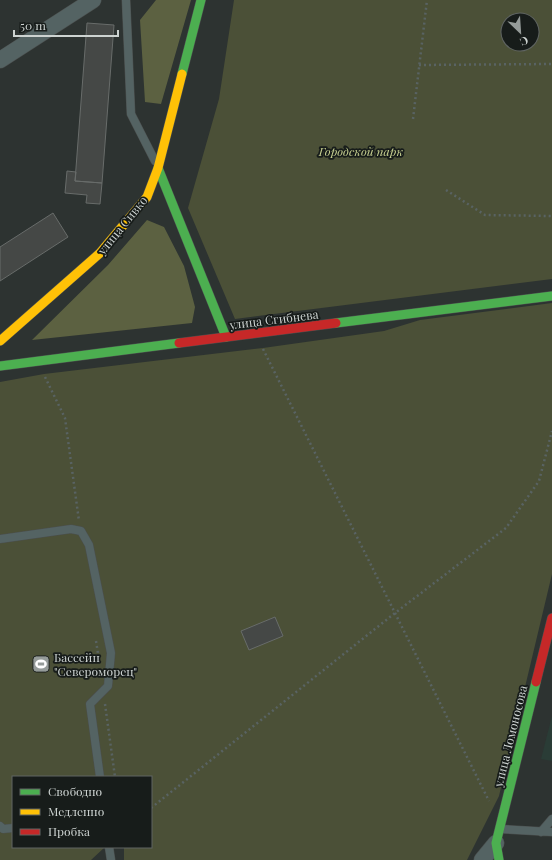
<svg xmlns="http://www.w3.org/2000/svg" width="552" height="860" font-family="'Playfair Display',serif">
	<rect width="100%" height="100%" fill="#2d3331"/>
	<path fill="#2a3c36" d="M552,716V761L541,759Z"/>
	<path fill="#4b5037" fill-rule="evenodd" d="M234,0H552V279L235,319L188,208L219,99ZM508,20H532V44H508Z
		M552,303V574L499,796L467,860H124V847H151V777H13V847H105L91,860H0V382L44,374L263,348L384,331L420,320Z"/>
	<path fill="#5c6141" d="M156,0H191L161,104L145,102L140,20Z
		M147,220L164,227L184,266L195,307L192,323L32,340L108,265Z"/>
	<path fill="#454846" stroke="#686c6a" d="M87,23L114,25L102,183L75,181Z
		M67,171L76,172L75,181L102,183L100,204L86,203L87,195L65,193Z
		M53,213L68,237L0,281V247Z
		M275,617L283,636L249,650L241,631Z"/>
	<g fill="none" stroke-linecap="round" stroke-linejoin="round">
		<g stroke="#4b4f4e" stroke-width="9">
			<path id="lane" d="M126,0L131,114L155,161
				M0,539L71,529L81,531L89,545L111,653L108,686L90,704L100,777
				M0,826L3,829L13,828
				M500,829L552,832
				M541,832L552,819
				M109,847L111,860"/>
		</g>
		<g stroke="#4b4f4e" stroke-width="17">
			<path id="street" d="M0,60L93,0
				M482,860L496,843"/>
		</g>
		<g stroke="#4b4f4e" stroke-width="10">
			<path id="fast" d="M182,74L201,0
				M158,168L226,337
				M336,323L552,296
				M0,366L179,343
				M499,860L496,843L536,682"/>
		</g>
		<g stroke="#4b4f4e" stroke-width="10">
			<path id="slow" d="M0,341L100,253L147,197L158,168L182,74"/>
		</g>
		<g stroke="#4b4f4e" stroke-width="10">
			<path id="jam" d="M179,343L336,323
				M536,682L552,618"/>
		</g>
		<path stroke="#596363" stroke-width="2.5" stroke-dasharray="2 3" stroke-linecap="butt" d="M419,65L552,64
			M413,119L427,0
			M446,190L485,215L552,216
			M263,349L489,801
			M45,377L65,418L79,521
			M96,641L99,660
			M105,704L115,777
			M151,808L395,613L506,528L539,481L552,431"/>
		<use href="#lane" stroke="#546363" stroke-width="8"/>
		<use href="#street" stroke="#546363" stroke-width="16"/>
		<use href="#fast" stroke="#4caf50" stroke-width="9"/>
		<use href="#slow" stroke="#ffc107" stroke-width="9"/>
		<use href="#jam" stroke="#c62828" stroke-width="9"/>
	</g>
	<defs>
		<g id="stadium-square" transform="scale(0.9)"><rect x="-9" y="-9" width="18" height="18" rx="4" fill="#959b99" stroke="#171c1a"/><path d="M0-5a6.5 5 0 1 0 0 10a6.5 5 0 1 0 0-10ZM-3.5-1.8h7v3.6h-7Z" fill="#fff"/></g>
	</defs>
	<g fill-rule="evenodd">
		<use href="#stadium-square" x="41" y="664"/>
	</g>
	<g text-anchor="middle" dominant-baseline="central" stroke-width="3.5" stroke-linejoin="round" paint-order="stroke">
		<g font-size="12" font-style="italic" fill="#c8d191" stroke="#171c1a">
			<text x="361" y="151">Городской парк</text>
		</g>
		<g font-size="12" fill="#cdd3d1" stroke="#171c1a">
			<text transform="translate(122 225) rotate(-51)">улица Сивко</text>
			<text transform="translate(274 319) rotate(-7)">улица Сгибнева</text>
			<text transform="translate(510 736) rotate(-76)">улица Ломоносова</text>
		</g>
		<g font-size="12" fill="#cdd3d1" stroke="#171c1a" text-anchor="start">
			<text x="54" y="657">Бассейн<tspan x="54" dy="14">"Североморец"</tspan></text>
		</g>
	</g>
	<rect x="12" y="776" width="140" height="72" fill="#171c1a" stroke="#606563"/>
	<rect x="20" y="789" width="20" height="6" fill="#4caf50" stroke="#606563"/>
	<text x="48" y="796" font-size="12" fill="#cdd3d1">Свободно</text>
	<rect x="20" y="809" width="20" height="6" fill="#ffc107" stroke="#606563"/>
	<text x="48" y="816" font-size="12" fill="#cdd3d1">Медленно</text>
	<rect x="20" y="829" width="20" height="6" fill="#c62828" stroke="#606563"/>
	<text x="48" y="836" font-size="12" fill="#cdd3d1">Пробка</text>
	<g transform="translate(520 32) rotate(155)"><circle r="19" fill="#171c1a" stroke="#606563"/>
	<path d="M0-3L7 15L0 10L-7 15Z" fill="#959b99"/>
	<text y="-6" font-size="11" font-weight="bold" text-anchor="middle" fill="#cdd3d1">С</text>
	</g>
	<path d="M14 30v6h104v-6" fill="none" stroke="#cdd3d1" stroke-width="2"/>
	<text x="20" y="30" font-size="12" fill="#cdd3d1" stroke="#171c1a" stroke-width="3" paint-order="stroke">50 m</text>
</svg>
